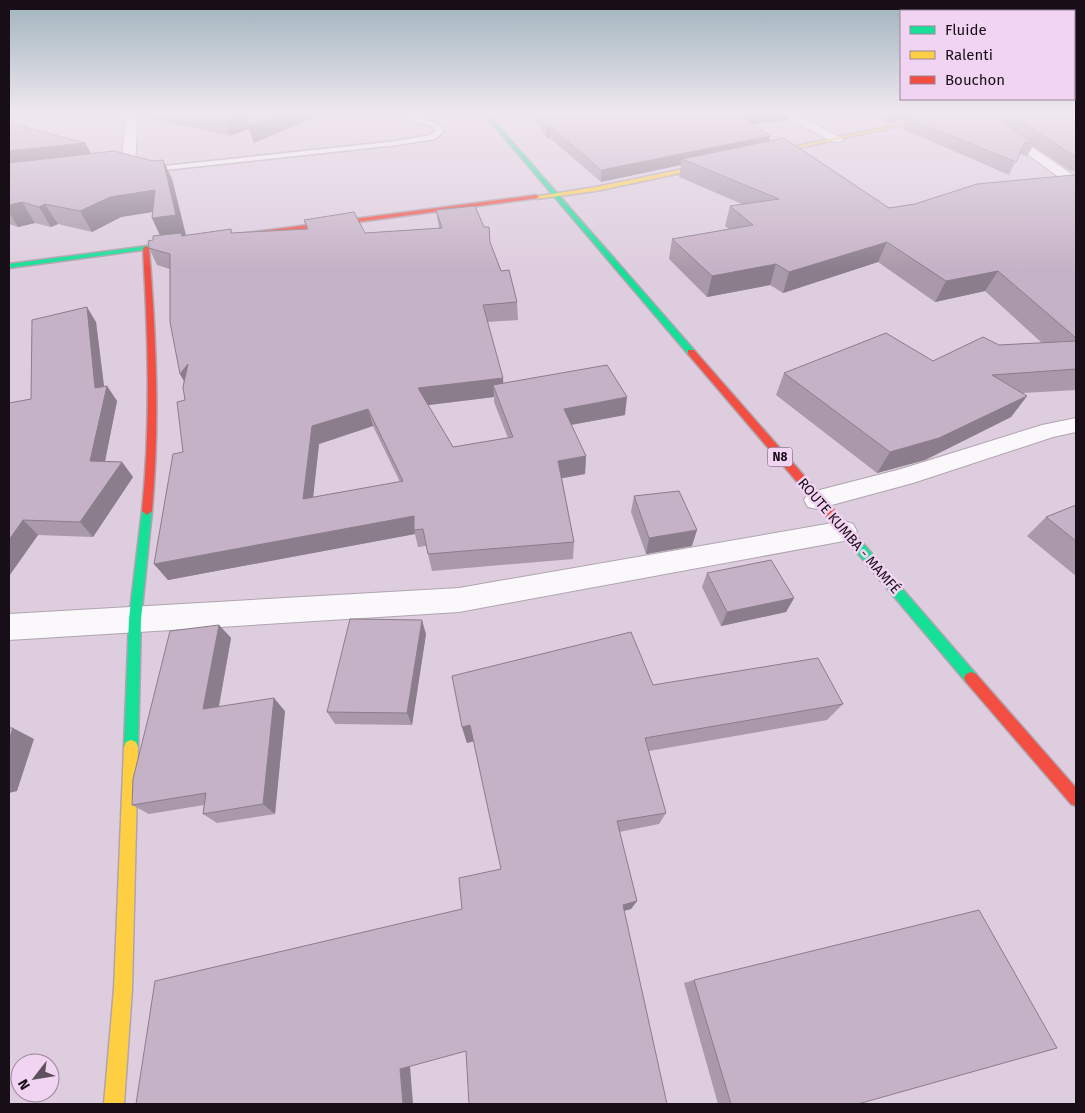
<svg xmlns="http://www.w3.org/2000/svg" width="1085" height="1113" font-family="'Fira Sans',sans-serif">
	<rect width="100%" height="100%" fill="#decdde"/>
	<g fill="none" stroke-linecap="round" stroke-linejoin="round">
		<g stroke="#b0a4b0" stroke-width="3">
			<path id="lane" d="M388,114C404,112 433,118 444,131L435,139L397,145L146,172L142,170L146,168L397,141L430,135L436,131L431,126Z"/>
		</g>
		<g stroke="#b0a4b0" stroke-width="2">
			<path id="street" d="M126,114H138L135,164L128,168L95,171L93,168L95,165L122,161Z
				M784,114H797L843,139L841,142H833L785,116Z
				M972,114H984L1076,177V187L1071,186Z
				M1076,418V432L1053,437L913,483L817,509L808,507L804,500L808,493L901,469L1042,425Z
				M844,521L853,524L857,531L853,538L844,541L459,612L9,640V614L459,588Z"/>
		</g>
		<g stroke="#b0a4b0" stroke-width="3">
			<path id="fast" d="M484,114H488L694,350V354H688Z
				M186,241L189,243L188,244L9,268V264Z
				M147,507L152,511L141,619L138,747L136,752L131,754L126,752L124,747L129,619L142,511Z
				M831,510L835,511L976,674L978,678L976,682L971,684L966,682L827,517L826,514L827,511Z"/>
		</g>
		<g stroke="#b0a4b0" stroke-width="3">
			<path id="slow" d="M948,114H954L762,156L759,154Z
				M717,162L719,165L596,191L536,199L533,197L596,187Z
				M131,740L136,742L138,747L132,989L124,1104H104L114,989L124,747L126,742Z"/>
		</g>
		<g stroke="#b0a4b0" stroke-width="3">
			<path id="jam" d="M536,195L539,197L538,198L238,238L235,236L238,234Z
				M146,246L149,248C156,336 160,423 152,511L147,515L142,511C151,423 148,336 143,248Z
				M688,350H694L835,511L836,514L835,517H827L688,354Z
				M971,672L976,674L1076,788V806L1071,804L966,682L964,678L966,674Z"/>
		</g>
		<use href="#lane" fill="#faf8fa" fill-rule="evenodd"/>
		<use href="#street" fill="#faf8fa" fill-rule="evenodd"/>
		<use href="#fast" fill="#16e098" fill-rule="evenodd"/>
		<use href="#slow" fill="#ffcf43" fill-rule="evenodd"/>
		<use href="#jam" fill="#f24e42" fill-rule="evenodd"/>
	</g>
	<path fill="#a9a" fill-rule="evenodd" d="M138,114H321L254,143L249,129L230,136L140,116Z
		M530,114H790L788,120L753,124L769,141L889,208L915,204L1076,177V390L1023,393L1027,396L1011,417L925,460L877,473L776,395L784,373L933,361L999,345L1042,343L985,291L935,302L878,262L783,293L770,285L707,297L669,259L672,239L729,229L725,226L730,206L742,204L679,177L681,165L601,182L550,138H547Z
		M800,114H836L807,117Z
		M866,114H1076V172L1069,170L1033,146L1027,156L1019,154L1009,175L903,129L907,118L887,123Z
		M9,123L85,143L91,153L153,161L163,160L172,179L186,235L231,229L232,233L307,229L304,220L365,233L439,228L436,210L484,227H489L490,243L501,271L517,302L518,320L487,322L503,383L625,415L571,425L586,456L585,474L562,478L574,542L573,559L432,571L426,546L418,547L415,534L168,580L154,564L183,452L185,400L184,381L180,374L170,269L157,265L149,248L153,240L160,236L152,218L153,212L121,217L92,232L58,224L51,227L35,223L18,227L9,224ZM494,397V402L508,438L453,447L428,405ZM373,426L400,482L313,497L319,444Z
		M96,322L104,387L107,386L117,401L105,461L122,462L133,477L93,537L38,535L9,576V403L31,399Z
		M634,496L692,546L646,554L631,512Z
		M1076,505V576L1027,536L1046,517Z
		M707,573L794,598L786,612L721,626L702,587Z
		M219,625L231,638L219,707L285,711L275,814L217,823L203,814L204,805L149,814L132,805Z
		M426,634L412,725L335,724L327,712Z
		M653,685L843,704L827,720L649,751L666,813L659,824L619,832L637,901L631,909L624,911L466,1051L136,1104L462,909L501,869L474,741L467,743L462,727Z
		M694,980L858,1104H718L684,983Z"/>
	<path fill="#8b7d8b" d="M241,114H321L254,143L249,129L230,136L224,119Z
		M751,114H790L788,120L737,126L739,115Z
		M808,114H836L807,117Z
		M891,114H931L887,123Z
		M547,126H550V138H547Z
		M770,136L767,148L682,159L681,165L601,182V170Z
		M85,143L95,162L9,172V151Z
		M163,160L172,179L186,236L162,239L152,218Z
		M155,190L164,210L121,217L92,232L80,211L110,197Z
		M22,202L35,223L18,227L9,212V205Z
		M45,204L58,224L51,227L39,207Z
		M887,242L878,262L783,293L789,272Z
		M776,264L770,285L707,297L712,276Z
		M998,271L985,291L935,302L946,281Z
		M87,307L96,322L105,394L107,386L117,401L102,476L90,461L95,388Z
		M188,364L190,392L180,374Z
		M503,378L504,395L493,385L494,397L421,406L418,388Z
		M1027,396L1011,417L925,460L877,473L890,452Z
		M627,397L625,415L564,426V409Z
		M368,409L373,426L319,444L311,516L303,499L312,426Z
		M586,456L585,474L558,479V461Z
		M122,462L133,477L93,537L80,522Z
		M414,516V530L415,534L168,580L154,564Z
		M23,520L38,535L9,576V540Z
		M697,530L692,546L646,554L649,538Z
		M794,598L786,612L721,626L727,612Z
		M422,620L426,634L412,725L407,713Z
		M219,625L231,638L216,721L203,709Z
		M274,698L285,711L275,814L263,804Z
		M470,725L474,741L467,743L462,727Z
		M13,728L34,739L17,791L9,793V740Z
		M637,901L631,909L618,912L623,905Z
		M410,1066L413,1104H403L400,1069Z"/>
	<path fill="#c6b2c6" stroke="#8b7d8b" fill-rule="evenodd" d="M198,114H241L224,119Z
		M248,114H278L248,126Z
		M538,114H751L739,115L770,136L601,170L550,126H547Z
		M929,114H990L1034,144L1025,142L1016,162L907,118Z
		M1009,114H1076V157Z
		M9,123L85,143L9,151Z
		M784,138L889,208L915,204L977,184L1073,175L1076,177V338L998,271L946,281L887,242L789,272L776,264L712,276L672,239L753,225L730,206L779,199L682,159Z
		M114,151L153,161L163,160L176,215L152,218L155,190L110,197L80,211L45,204L39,207L22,202L9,205V163Z
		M475,206L484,227H489L490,242L501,271L509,270L517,302L483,305L503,378L418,388L453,447L513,437L493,385L607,365L627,397L564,409L586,456L558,461L574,542L428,554L423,529L414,530V516L154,564L173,454L183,452L177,402L185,400L183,387L188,364L180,374L170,322V254L149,248L148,241L153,240V236L181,233L182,236L231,229V233L308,229L304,220L354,212L365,233L442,228L436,210ZM368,409L403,481L303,499L312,426Z
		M87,307L95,388L107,386L90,461L122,462L80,522L23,520L9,540V403L31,399L32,320Z
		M886,333L933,361L983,337L999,345L1076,341V369L992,375L1027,396L939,438L890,452L784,373Z
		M679,491L697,530L649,538L634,496Z
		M1076,505V541L1046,517Z
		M771,560L794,598L727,612L707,573Z
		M350,619L422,620L407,713L327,712Z
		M219,625L203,709L274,698L263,804L203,814L206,793L132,805L133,779L170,631Z
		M631,632L653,685L818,658L843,704L645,738L666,813L617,821L637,901L623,905L667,1104H469L466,1051L400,1069L403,1104H136L155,981L462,909L459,878L501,869L470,725L462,727L452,676Z
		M9,728H13L9,740Z
		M979,910L1057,1048L858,1104H731L694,980Z"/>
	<linearGradient id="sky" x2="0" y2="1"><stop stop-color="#9fb3bc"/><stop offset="0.42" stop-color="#f0e8f0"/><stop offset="1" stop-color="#f0e8f0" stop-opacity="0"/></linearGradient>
	<rect width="1085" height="269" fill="url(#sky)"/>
	<g text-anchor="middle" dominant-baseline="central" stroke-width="5" stroke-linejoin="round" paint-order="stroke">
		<rect fill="#f1d4f1" stroke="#594959" stroke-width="1" x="767.5" y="447.5" width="25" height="19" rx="4"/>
		<g font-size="12" font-weight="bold" fill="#180e18">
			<text x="780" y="457">N8</text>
		</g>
		<g font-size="14" fill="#180e18" stroke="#f1d4f1">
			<text transform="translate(849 536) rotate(49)">ROUTE KUMBA - MAMFÉ</text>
		</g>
	</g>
	<rect width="1085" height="1113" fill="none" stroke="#180e18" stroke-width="20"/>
	<rect x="900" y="10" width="175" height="90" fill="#f1d4f1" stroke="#9a859a"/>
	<rect x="910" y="26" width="25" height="8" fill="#16e098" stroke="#9a859a"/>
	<text x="945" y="35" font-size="15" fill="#180e18">Fluide</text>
	<rect x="910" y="51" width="25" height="8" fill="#ffcf43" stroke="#9a859a"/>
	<text x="945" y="60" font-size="15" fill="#180e18">Ralenti</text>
	<rect x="910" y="76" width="25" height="8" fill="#f24e42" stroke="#9a859a"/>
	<text x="945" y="85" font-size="15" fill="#180e18">Bouchon</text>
	<g transform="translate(35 1078) rotate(239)"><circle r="24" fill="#f1d4f1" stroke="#9a859a"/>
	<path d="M0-4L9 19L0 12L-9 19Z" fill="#5d515d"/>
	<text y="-8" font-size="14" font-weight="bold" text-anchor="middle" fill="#180e18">N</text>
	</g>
</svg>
